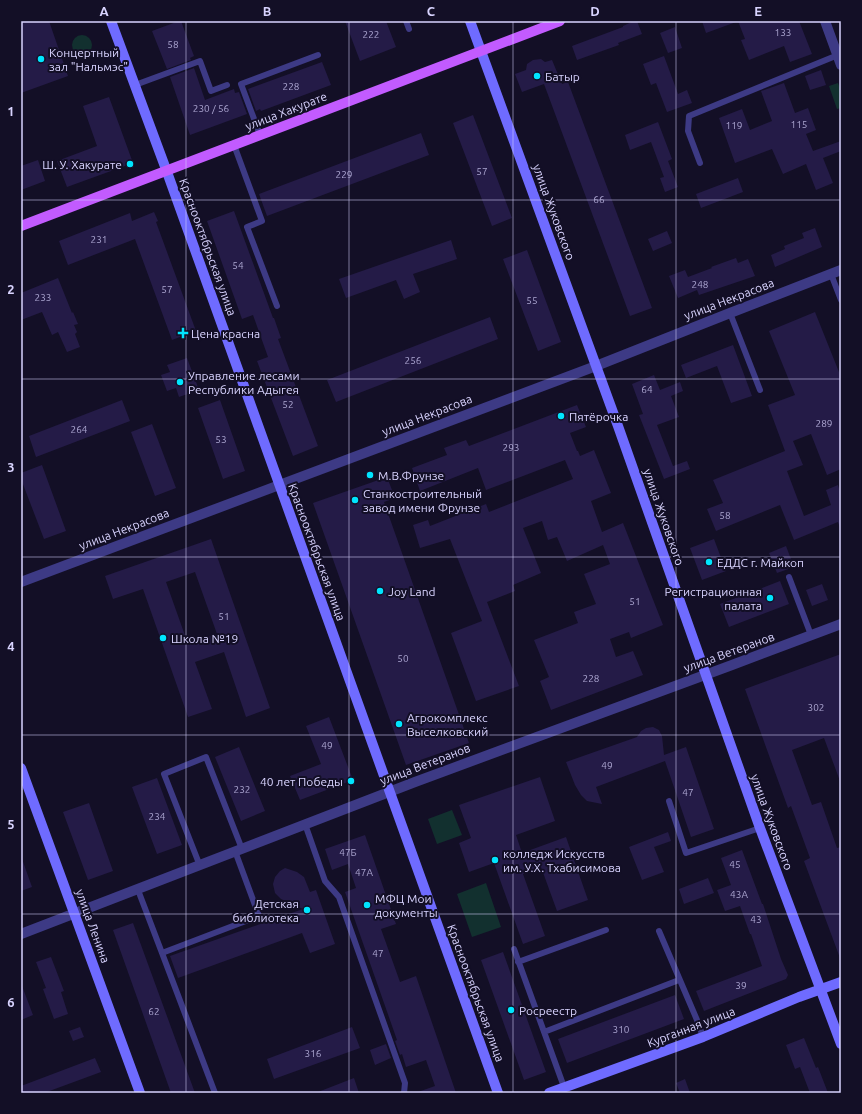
<svg xmlns="http://www.w3.org/2000/svg" width="862" height="1114" font-family="Ubuntu,sans-serif">
	<rect width="100%" height="100%" fill="#130f26"/>
	<path fill="#12302f" d="M72 45a10 10 0 1 1 20 0a10 10 0 1 1-20 0Z
		M838,83L841,91V108L837,109L829,86Z
		M452,810L462,835L437,844L428,819Z
		M486,883L501,927L472,937L457,894Z"/>
	<path fill="#241b47" fill-rule="evenodd" d="M21,21H49L68,76L21,93Z
		M179,21H181L194,56L190,58L191,60L167,69L152,31Z
		M345,21H386L396,47L360,61Z
		M634,21H637L642,34L618,43L619,45L577,60L572,46L623,27V26Z
		M702,21H736V22L706,33Z
		M738,21H799L812,54L790,62L784,46L749,60L741,40L745,39Z
		M675,27L682,48L668,53L660,33Z
		M664,56L678,94L687,90L692,103L667,112L656,83L651,85L643,64Z
		M541,59L545,62L552,60L562,84L568,82L652,308L630,316L544,84L522,92L515,74L526,70L527,64L533,60Z
		M322,62L331,85L261,111L260,109L256,111L248,89Z
		M194,68L205,100L234,89L235,93L239,92L247,114L190,135L170,77Z
		M821,70L826,85L810,90L805,76Z
		M784,83L795,113L808,108L816,130L806,134L813,151L841,141V151L823,158L833,183L816,190L806,164L783,174L772,149L735,163L719,118L742,109L750,130L772,121L761,91Z
		M109,97L133,163L67,187L57,161L97,146L83,106Z
		M473,115L512,218L492,226L453,123Z
		M658,122L672,159L668,161L678,187L665,192L660,178L664,177L651,142L630,150L625,135Z
		M421,133L429,155L267,216L259,194Z
		M38,160L45,181L21,190V166Z
		M738,178L743,192L701,208L696,194Z
		M234,211L273,318H274L281,338L278,339L318,446L293,456L257,361L268,357L253,315L242,319L207,221Z
		M154,212L158,221L156,222L196,331L172,340L135,239L68,265L59,241L130,213L132,221Z
		M815,228L822,247L775,267L771,255L785,249L784,246L804,238L802,233Z
		M667,231L672,243L653,251L648,239Z
		M451,240L457,259L413,274L420,292L404,299L396,280L346,298L339,279Z
		M527,250L561,342L538,351L503,259Z
		M736,258L738,263L748,259L755,276L699,295L697,290L678,298L669,276L685,270L688,277L712,268L711,267Z
		M58,278L72,313L73,312L78,324L74,325L77,332L75,334L80,347L67,352L58,332L52,335L42,312L21,320V293Z
		M815,312L841,377V469L827,475L811,434L793,441L803,465L787,471L804,516L831,505L826,490L838,485L841,495V528H840L838,522L794,540L780,505L716,531L707,509L723,503L713,480L785,451L768,405L795,395L769,331Z
		M490,317L498,339L336,402L327,380Z
		M733,345L752,396L731,403L717,366L686,378L681,365Z
		M187,358L199,390L179,397L176,388L167,391L161,375L170,372L167,365Z
		M654,375L660,390L680,382L683,391L671,396L679,417L657,425L673,466L687,461L690,469L664,479L639,415L643,414L632,384Z
		M122,400L130,421L36,457L29,436Z
		M220,400L245,471L223,479L198,408Z
		M577,405L586,427L570,433L577,451H578L580,456L594,450L611,493L591,501L602,532L623,523L663,625L631,638L629,632L610,639L616,657L633,651L643,675L551,710L540,681L549,677L534,640L578,623L574,612L596,604L584,574L610,564L603,545L567,561L557,537L548,540L542,521L523,528L541,573L513,585L515,591L487,602L519,686L476,701L451,633L482,621L450,539L420,548L413,525L428,520L430,526L486,504L489,512L573,479L565,460L486,490L478,468L420,491L412,468L447,455L444,448L466,440L469,446Z
		M152,424L176,488L155,496L131,432Z
		M42,465L66,531L44,539L21,479V473Z
		M387,477L395,498L384,502L469,743L406,765L313,503Z
		M211,539L270,708L246,717L224,652L195,662L212,709L188,717L143,589L113,599L105,576ZM195,572L217,634L188,644L166,582Z
		M714,539L726,571L702,580L690,548Z
		M786,546L794,567L777,573L769,553Z
		M780,581L789,604L729,627L720,604Z
		M822,584L828,600L812,606L806,590Z
		M841,654V781H840L824,738L792,750L812,805L821,802L837,848L841,847V958H840L804,861L810,858L791,806L788,808L745,689Z
		M329,717L353,780L300,800L290,776L321,764L306,726Z
		M653,727L659,730L662,736L664,755L686,747L714,829L691,837L665,761L596,787L602,804L587,801L581,795L575,785L566,762L637,737L641,731L646,728Z
		M239,747L265,811L241,821L215,757Z
		M540,777L555,821L516,835L522,853L566,837L588,900L557,911L541,867L523,874L545,936L523,944L494,863L469,872L459,843L471,838L459,805Z
		M157,778L182,845L157,854L132,787Z
		M89,803L113,871L88,880L63,812Z
		M668,832L671,841L654,847L664,872L642,880L629,847Z
		M365,835L396,924L381,929L400,982L416,976L456,1093H418V1092L435,1086L426,1060L406,1067L402,1054L400,1055L395,1041L397,1040L345,892L356,888L348,864L332,870L325,849Z
		M742,850L762,904H763L781,959L788,975L786,979L704,1011L696,991L762,966L751,934H750L740,906L725,911L717,890L731,885L721,858Z
		M21,859H22L32,887L21,891Z
		M285,868L297,872L304,877L310,892L316,890L335,944L310,953L302,933L178,978L170,956L303,909L281,899L275,893L273,884L275,877L280,871Z
		M708,878L714,893L684,904L679,889Z
		M133,923L195,1093H171L113,930Z
		M503,952L546,1072L524,1080L481,960Z
		M51,957L64,991L61,992L68,1014L54,1019L43,989L46,988L36,962Z
		M22,986L33,1015L21,1020V987Z
		M675,995L684,1019L567,1063L558,1039Z
		M80,1027L84,1037L73,1041L69,1031Z
		M352,1027L360,1048L274,1079L267,1059Z
		M804,1038L816,1068L818,1067L828,1093H810L800,1067L795,1069L786,1045Z
		M386,1044L391,1058L375,1065L370,1050Z
		M95,1058L101,1072L44,1093H21V1086Z
		M354,1078L359,1093H318V1092Z
		M685,1079L690,1093H680L676,1083Z"/>
	<g fill="none" stroke-linecap="round" stroke-linejoin="round">
		<path stroke="#3d3a85" stroke-width="6" d="M406,21L409,29
			M135,85L200,61L211,91L227,85
			M260,135L241,84L318,55
			M234,145L262,221L247,227L277,306
			M700,163L688,131L689,116L838,55
			M831,274L841,300
			M730,313L760,390
			M789,577L811,635
			M669,801L686,853L760,828
			M305,824L325,881L339,897L405,1083L404,1093
			M200,866L164,774L206,757L242,849
			M138,890L162,953L259,916L235,851
			M659,931L697,1020L703,1037
			M514,949L564,1087
			M162,953L215,1093
			M518,962L606,930
			M544,1032L679,980"/>
		<path stroke="#3d3a85" stroke-width="10" d="M825,21L841,65
			M21,582L596,366L730,313L841,270
			M21,934L415,782L732,665L841,624"/>
		<path stroke="#6f6bff" stroke-width="10" d="M111,21L167,172L498,1093
			M470,21L618,426L760,828L841,1044
			M21,768L140,1093
			M549,1093L703,1037L799,997L841,982"/>
		<path stroke="#c25bff" stroke-width="10" d="M21,226L560,21"/>
	</g>
	<path fill="none" stroke="#d9d4ff" stroke-width="1" stroke-opacity="0.55" d="M186,21V1093M349,21V1093M513,21V1093M676,21V1093M21,200H841M21,379H841M21,557H841M21,735H841M21,914H841"/>
	<g fill="#00e5ff" stroke="#130f26" stroke-width="1.5">
		<circle cx="41" cy="59" r="4"/>
		<circle cx="537" cy="76" r="4"/>
		<circle cx="130" cy="164" r="4"/>
		<path d="M181 327h4v4h4v4h-4v4h-4v-4h-4v-4h4z"/>
		<circle cx="180" cy="382" r="4"/>
		<circle cx="561" cy="416" r="4"/>
		<circle cx="370" cy="475" r="4"/>
		<circle cx="355" cy="500" r="4"/>
		<circle cx="709" cy="562" r="4"/>
		<circle cx="380" cy="591" r="4"/>
		<circle cx="770" cy="598" r="4"/>
		<circle cx="163" cy="638" r="4"/>
		<circle cx="399" cy="724" r="4"/>
		<circle cx="351" cy="781" r="4"/>
		<circle cx="495" cy="860" r="4"/>
		<circle cx="367" cy="905" r="4"/>
		<circle cx="307" cy="910" r="4"/>
		<circle cx="511" cy="1010" r="4"/>
	</g>
	<g text-anchor="middle" dominant-baseline="central" stroke-width="4" stroke-linejoin="round" paint-order="stroke">
		<g font-size="10" fill="#aca6d1">
			<text x="783" y="32">133</text>
			<text x="371" y="34">222</text>
			<text x="173" y="44">58</text>
			<text x="291" y="86">228</text>
			<text x="211" y="108">230 / 56</text>
			<text x="799" y="124">115</text>
			<text x="734" y="125">119</text>
			<text x="482" y="171">57</text>
			<text x="344" y="174">229</text>
			<text x="599" y="199">66</text>
			<text x="99" y="239">231</text>
			<text x="238" y="265">54</text>
			<text x="700" y="284">248</text>
			<text x="167" y="289">57</text>
			<text x="43" y="297">233</text>
			<text x="532" y="300">55</text>
			<text x="413" y="360">256</text>
			<text x="647" y="389">64</text>
			<text x="288" y="404">52</text>
			<text x="824" y="423">289</text>
			<text x="79" y="429">264</text>
			<text x="221" y="439">53</text>
			<text x="511" y="447">293</text>
			<text x="725" y="515">58</text>
			<text x="635" y="601">51</text>
			<text x="224" y="616">51</text>
			<text x="403" y="658">50</text>
			<text x="591" y="678">228</text>
			<text x="816" y="707">302</text>
			<text x="327" y="745">49</text>
			<text x="607" y="765">49</text>
			<text x="242" y="789">232</text>
			<text x="688" y="792">47</text>
			<text x="157" y="816">234</text>
			<text x="348" y="852">47Б</text>
			<text x="735" y="864">45</text>
			<text x="364" y="872">47А</text>
			<text x="739" y="894">43А</text>
			<text x="756" y="919">43</text>
			<text x="378" y="953">47</text>
			<text x="741" y="985">39</text>
			<text x="154" y="1011">62</text>
			<text x="621" y="1029">310</text>
			<text x="313" y="1053">316</text>
		</g>
		<g font-size="12" fill="#d9d4ff" stroke="#130f26" text-anchor="start">
			<text x="49" y="52">Концертный<tspan x="49" dy="14">зал "Нальмэс"</tspan></text>
			<text x="545" y="76">Батыр</text>
			<text x="122" y="164" text-anchor="end">Ш. У. Хакурате</text>
			<text x="191" y="333">Цена красна</text>
			<text x="188" y="375">Управление лесами<tspan x="188" dy="14">Республики Адыгея</tspan></text>
			<text x="569" y="416">Пятёрочка</text>
			<text x="378" y="475">М.В.Фрунзе</text>
			<text x="363" y="493">Станкостроительный<tspan x="363" dy="14">завод имени Фрунзе</tspan></text>
			<text x="717" y="562">ЕДДС г. Майкоп</text>
			<text x="388" y="591">Joy Land</text>
			<text x="762" y="591" text-anchor="end">Регистрационная<tspan x="762" dy="14">палата</tspan></text>
			<text x="171" y="638">Школа №19</text>
			<text x="407" y="717">Агрокомплекс<tspan x="407" dy="14">Выселковский</tspan></text>
			<text x="343" y="781" text-anchor="end">40 лет Победы</text>
			<text x="503" y="853">колледж Искусств<tspan x="503" dy="14">им. У.Х. Тхабисимова</tspan></text>
			<text x="375" y="898">МФЦ Мои<tspan x="375" dy="14">документы</tspan></text>
			<text x="299" y="903" text-anchor="end">Детская<tspan x="299" dy="14">библиотека</tspan></text>
			<text x="519" y="1010">Росреестр</text>
		</g>
		<g font-size="12" fill="#d9d4ff" stroke="#130f26">
			<text transform="translate(286 111) rotate(-21)">улица Хакурате</text>
			<text transform="translate(554 212) rotate(70)">улица Жуковского</text>
			<text transform="translate(208 247) rotate(70)">Краснооктябрьская улица</text>
			<text transform="translate(729 299) rotate(-21)">улица Некрасова</text>
			<text transform="translate(427 415) rotate(-21)">улица Некрасова</text>
			<text transform="translate(664 517) rotate(71)">улица Жуковского</text>
			<text transform="translate(124 529) rotate(-21)">улица Некрасова</text>
			<text transform="translate(317 552) rotate(70)">Краснооктябрьская улица</text>
			<text transform="translate(729 652) rotate(-20)">улица Ветеранов</text>
			<text transform="translate(425 764) rotate(-21)">улица Ветеранов</text>
			<text transform="translate(772 822) rotate(70)">улица Жуковского</text>
			<text transform="translate(93 926) rotate(70)">улица Ленина</text>
			<text transform="translate(476 993) rotate(70)">Краснооктябрьская улица</text>
			<text transform="translate(691 1027) rotate(-21)">Курганная улица</text>
		</g>
	</g>
	<rect width="862" height="1114" fill="none" stroke="#130f26" stroke-width="44"/>
	<rect x="22" y="22" width="818" height="1070" fill="none" stroke="#d9d4ff" stroke-width="1.5"/>
	<g font-size="13" text-anchor="middle" font-weight="bold" fill="#d9d4ff">
		<text x="104" y="16">A</text>
		<text x="267" y="16">B</text>
		<text x="431" y="16">C</text>
		<text x="595" y="16">D</text>
		<text x="758" y="16">E</text>
		<text x="11" y="116">1</text>
		<text x="11" y="294">2</text>
		<text x="11" y="472">3</text>
		<text x="11" y="651">4</text>
		<text x="11" y="829">5</text>
		<text x="11" y="1007">6</text>
	</g>
</svg>
